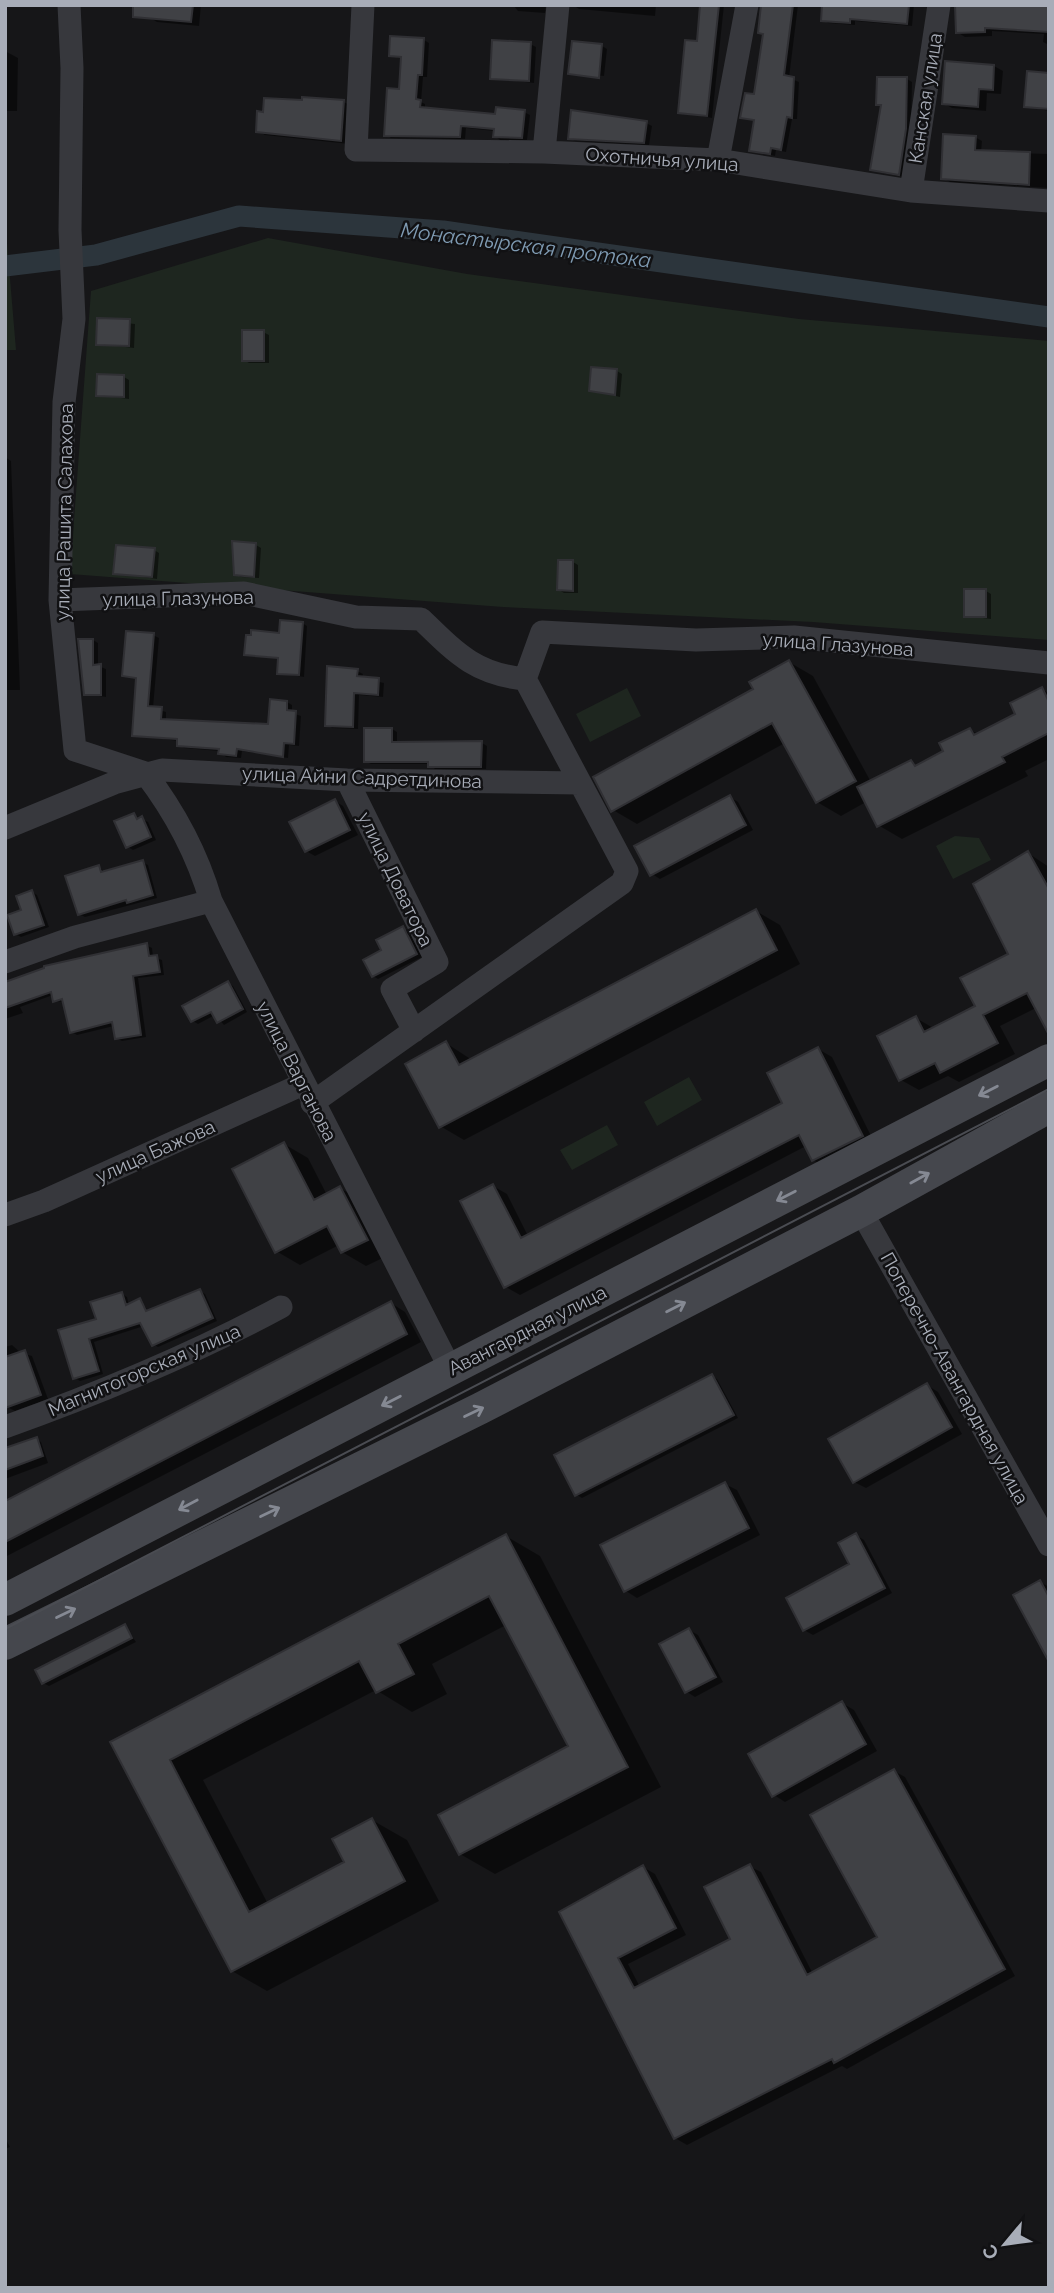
<svg xmlns="http://www.w3.org/2000/svg" width="1054" height="2293" font-family="Raleway,sans-serif">
	<rect width="100%" height="100%" fill="#161618"/>
	<path fill="#1e261f" d="M5,219L16,350H5Z
		M268,238L467,274L799,319L1049,341V640L813,622L503,607L70,574L91,291Z
		M627,688L641,716L590,742L576,714Z
		M955,836L979,838L991,860L953,879L936,846Z
		M689,1077L702,1100L657,1126L644,1102Z
		M607,1125L618,1145L572,1170L560,1150Z"/>
	<path fill="#0007" d="M150,5H201L199,26L157,22L149,17Z
		M513,5H550H546L545,13L518,11Z
		M573,5H656L655,16L579,9Z
		M702,5H724L712,118L680,112L699,43Z
		M762,5H798L789,78L799,82L797,119H792L786,152L776,150L775,156L751,150L756,121L742,117L756,96L764,35L760,32Z
		M824,5H914L912,26L855,21V25L828,23L823,20Z
		M1049,5V45L1043,42L1044,34L992,31V36L965,37L957,32Z
		M424,40L429,43L427,77H423L421,102L425,104V109L497,116L524,112L530,115L527,140H500L495,136V131L466,128L465,139L391,138L386,135L401,91L402,59L391,55Z
		M530,44L536,47L534,83L492,78Z
		M602,46L607,49L604,76L570,73Z
		M5,51L18,58L17,111H5Z
		M994,66L1003,71L1001,94L987,93L986,111L952,108L943,103Z
		M1049,75V111L1025,106Z
		M907,79L912,82L911,133L904,177L877,172L872,169L882,106L878,104Z
		M344,102L351,106L349,144L265,135L258,131Z
		M646,123L652,126L649,145L575,141L569,138Z
		M975,137L982,141L981,152L1049,154V188L950,182L943,178Z
		M99,320L135,324L134,348L98,344Z
		M263,332L269,335V363H249L244,360Z
		M617,371L622,374L620,397L591,390Z
		M124,377L129,380V399L97,395Z
		M5,457L11,461L20,690H5Z
		M256,545L261,548L259,578L241,577L235,574Z
		M154,550L159,553L157,579L115,573Z
		M573,562L578,565V593H564L559,590Z
		M986,591L991,594V619L966,616Z
		M302,623L307,626L304,677L279,673L280,659L246,654Z
		M153,635L159,638L153,708L166,712V721L270,726L287,702L292,705V713L301,716L299,746L289,745L288,758L242,751L241,758L226,757L220,751L184,748L178,745L179,741L134,735L137,679L124,676Z
		M93,640L98,643V666L106,669V697L85,694Z
		M789,662L813,676L871,782L911,762L919,766L945,752L970,730L978,734L1017,715L1041,689L1049,693V759L1025,771L1028,776L902,839L878,825L866,802L841,816L817,802L785,743L637,824L613,810Z
		M357,671L363,674L362,678L384,683L383,697L359,695L358,729L332,728L327,725Z
		M392,729L397,732V743H482L487,746L486,769H435L430,764H371L365,761Z
		M730,797L738,802L753,830L660,879L652,874Z
		M335,801L343,806L358,835L315,856L306,851Z
		M134,815L148,822L156,840L133,850L128,847Z
		M1028,853L1049,867V1023L1036,1008L1000,1026L1015,1054L959,1082L948,1076L919,1090L901,1080L916,1018L935,1029L977,1007L1010,955Z
		M142,862L148,865L157,898L85,917L79,914L99,867L105,872Z
		M32,892L37,895L49,927L21,937L15,934Z
		M756,911L780,925L800,964L464,1140L440,1126L446,1043L472,1060Z
		M403,928L409,931L422,957L378,979L373,976L384,951Z
		M146,945L152,948L153,957L162,960L164,975L138,978L146,1037L122,1041L116,1038L114,1026L77,1035L72,1032L65,1002L55,1001L53,995L20,1007L23,1013L5,1019V983Z
		M228,983L233,986L247,1012L224,1025L215,1015L198,1024L193,1021Z
		M818,1049L832,1057L875,1144L827,1168L813,1160L806,1146L520,1295L506,1287L493,1186L507,1194L528,1236L784,1103Z
		M284,1144L308,1158L327,1195L340,1188L364,1202L391,1254L366,1266L342,1252L339,1245L300,1265L276,1251Z
		M200,1291L205,1294L217,1321L158,1347L153,1344L144,1326L94,1342L103,1374L80,1381L75,1378L61,1332L98,1320L122,1294L127,1297L129,1305L140,1300L149,1312Z
		M391,1303L405,1312L421,1342L5,1557V1503Z
		M12,1345L21,1353L32,1356L48,1399L15,1411L7,1407L5,1347Z
		M712,1376L717,1379L738,1418L582,1498L577,1495Z
		M927,1385L938,1392L962,1434L866,1488L854,1482Z
		M37,1439L41,1442L48,1463L5,1479V1449Z
		M725,1484L737,1490L760,1535L637,1598L626,1591Z
		M856,1535L864,1540L892,1593L813,1635L804,1630L851,1565Z
		M506,1536L540,1556L661,1787L495,1874L460,1854L570,1747L506,1625L432,1664L447,1694L412,1712L376,1690L203,1780L268,1904L347,1863L372,1820L407,1840L439,1901L267,1991L232,1971L112,1742Z
		M1040,1582L1049,1587V1649Z
		M125,1626L136,1642L49,1686L43,1683Z
		M689,1630L698,1635L723,1682L695,1697L687,1692Z
		M842,1703L854,1710L877,1751L785,1802L774,1795Z
		M894,1771L905,1777L1015,1976L847,2069L842,2066L687,2145L675,2138L561,1912L643,1867L655,1874L686,1935L628,1964L640,1987L732,1939L749,1866L761,1872L813,1974L879,1937Z
		M5,2138L10,2147L5,2149Z"/>
	<g fill="none" stroke-linecap="round" stroke-linejoin="round">
		<path stroke="#2c353c" stroke-width="21" d="M5,266L96,255L239,216L443,231L1049,317"/>
	</g>
	<path fill="#404145" stroke="#303034" stroke-width="2" d="M133,5H193L191,22L133,17Z
		M700,5H719L707,116L678,113L685,40L697,41Z
		M761,5H793L784,75L794,77L792,118L787,117L781,150L771,148L770,154L749,151L754,120L740,118L745,93L754,94L763,34L758,33Z
		M822,5H909L907,24L850,19V23L821,21Z
		M955,5H1049V32L985,28V32L956,33Z
		M390,36L424,38L422,75H418L416,99L421,100L420,107L495,114L496,107L525,110L522,138L493,137L494,129L461,126L460,137L384,136L387,88L399,89L401,57L389,56Z
		M492,40L531,42L529,81L490,79Z
		M572,41L602,44L599,78L568,74Z
		M945,61L994,65L993,90L979,89L978,107L942,104Z
		M1027,71L1049,73V109L1024,107Z
		M877,77H907L906,129L899,175L870,170L881,105H876Z
		M302,97L344,100L341,141L256,132L257,111L263,112L264,98L302,100Z
		M571,110L647,121L644,143L568,139Z
		M943,134L976,136L975,150L1030,152L1029,185L941,179Z
		M97,318L130,319L129,346L96,345Z
		M242,330H264V361H242Z
		M591,367L617,369L615,395L589,391Z
		M97,374L124,375V397L96,396Z
		M232,541L256,543L254,577L234,575Z
		M116,545L155,548L152,577L113,574Z
		M558,560H573V591L557,590Z
		M964,589H986V617H964Z
		M280,620L303,622L299,675L277,674L278,658L244,655L246,635H251V630L279,633Z
		M126,631L154,633L148,706L162,707L161,719L268,724L270,699L287,701V710L296,711L294,744L284,743L283,757L237,749L236,756L218,754L219,749L177,746V739L132,736L136,678L122,676Z
		M78,639H93V665L101,664V695H84Z
		M789,660L856,781L816,803L772,723L611,812L593,777L753,689L749,682Z
		M327,666L358,669L357,676L379,678L378,695L354,693L353,727L325,726Z
		M1042,687L1049,702V733L1002,757L1005,762L877,827L857,787L911,760L915,766L943,751L939,743L970,728L974,735L1015,714L1010,703Z
		M364,728H392V742L482,741L481,767H428V762H364Z
		M730,795L746,825L650,876L634,846Z
		M335,799L350,830L305,852L289,822Z
		M134,813L137,819L142,816L151,837L126,848L114,821Z
		M1028,851L1049,889V1035L1027,993L983,1015L998,1043L940,1073L935,1063L899,1081L877,1036L916,1016L924,1032L975,1006L960,978L1008,954L973,884Z
		M143,860L153,895L127,903L126,900L78,915L65,876L99,865L101,872Z
		M32,890L44,925L14,935L7,915L21,910L16,896Z
		M756,909L777,950L439,1128L405,1064L446,1041L459,1065Z
		M403,926L417,954L372,977L363,960L381,950L376,940Z
		M147,943L149,956L157,955L160,972L133,976L141,1035L115,1039L112,1022L70,1033L62,999L53,1002L51,992L5,1008V982L44,968V966Z
		M228,981L243,1009L217,1023L211,1012L191,1022L182,1006Z
		M818,1047L863,1136L812,1161L799,1135L504,1288L460,1201L493,1184L521,1238L782,1103L767,1073Z
		M284,1142L314,1200L340,1186L368,1240L341,1253L327,1226L275,1253L232,1169Z
		M200,1289L213,1318L152,1346L140,1323L89,1339L99,1371L73,1379L58,1330L96,1319L90,1302L122,1292L126,1305L140,1298L146,1311Z
		M391,1301L407,1334L5,1542V1501Z
		M25,1350L41,1395L5,1408V1357Z
		M712,1374L734,1415L575,1496L554,1455Z
		M927,1383L952,1427L853,1483L828,1439Z
		M37,1437L43,1456L5,1470V1448Z
		M725,1482L749,1528L624,1592L600,1545Z
		M856,1533L885,1588L803,1631L786,1598L849,1564L838,1543Z
		M506,1534L628,1767L459,1855L438,1815L568,1746L489,1596L398,1644L414,1674L376,1693L359,1661L170,1760L249,1912L344,1862L332,1839L372,1818L405,1881L231,1972L110,1742Z
		M1040,1580L1049,1597V1662L1013,1595Z
		M125,1624L132,1638L42,1684L35,1670Z
		M689,1628L716,1677L685,1693L659,1644Z
		M842,1701L866,1744L772,1797L748,1754Z
		M894,1769L1005,1969L834,2063L832,2059L674,2139L559,1912L643,1865L676,1928L618,1958L634,1988L730,1939L704,1887L750,1864L807,1975L877,1937L810,1815Z"/>
	<g fill="none" stroke-linecap="round" stroke-linejoin="round">
		<path stroke="#37383d" stroke-width="23" d="M69,5L72,68L70,230L74,319L64,402L60,600L75,750L145,773
			M363,5L356,150L544,152L718,160L911,191L1049,201
			M544,152L558,5
			M718,160L747,5
			M911,191L939,5
			M60,600L244,593L356,617L421,619C456,653 475,674 525,679
			M145,773C175,812 197,853 211,901L451,1370
			M347,780L437,962L392,989L414,1031
			M5,828L114,783L162,770L347,780L580,783
			M5,962L75,937L211,901
			M312,1103L622,883L627,871L525,679L542,632L696,640L794,637L1049,663
			M861,1211L1049,1545
			M5,1215L44,1201L303,1084
			M5,1427C100,1393 192,1355 281,1307"/>
		<path stroke="#45474d" stroke-width="32" d="M5,1600L1049,1060
			M5,1644L481,1408L861,1211L1049,1107"/>
		<path stroke="#4a4c52" stroke-width="2" d="M5,1629L1049,1089"/>
	</g>
	<defs><path id="oneway-shaft" d="M-6 0H5M1.5-3L5.5 0L1.5 3" fill="none" stroke-width="1.6" stroke-linecap="round" stroke-linejoin="round" transform="scale(1.75)"/></defs>
	<g stroke="#858993">
		<use href="#oneway-shaft" transform="translate(988 1091) rotate(153)"/>
		<use href="#oneway-shaft" transform="translate(920 1178) rotate(-29)"/>
		<use href="#oneway-shaft" transform="translate(786 1196) rotate(153)"/>
		<use href="#oneway-shaft" transform="translate(676 1307) rotate(-27)"/>
		<use href="#oneway-shaft" transform="translate(391 1401) rotate(153)"/>
		<use href="#oneway-shaft" transform="translate(474 1412) rotate(-26)"/>
		<use href="#oneway-shaft" transform="translate(188 1505) rotate(152)"/>
		<use href="#oneway-shaft" transform="translate(270 1512) rotate(-26)"/>
		<use href="#oneway-shaft" transform="translate(66 1613) rotate(-26)"/>
	</g>
	<g text-anchor="middle" dominant-baseline="central" stroke-width="5" stroke-linejoin="round" paint-order="stroke">
		<g font-size="19" fill="#a8adb8" stroke="#111113">
			<text transform="translate(925 98) rotate(-81)">Канская улица</text>
			<text transform="translate(662 159) rotate(4)">Охотничья улица</text>
			<text transform="translate(64 512) rotate(-89)">улица Рашита Салахова</text>
			<text transform="translate(178 598) rotate(-1)">улица Глазунова</text>
			<text transform="translate(838 644) rotate(4)">улица Глазунова</text>
			<text transform="translate(362 777) rotate(2)">улица Айни Садретдинова</text>
			<text transform="translate(396 879) rotate(64)">улица Доватора</text>
			<text transform="translate(297 1071) rotate(63)">улица Варганова</text>
			<text transform="translate(155 1151) rotate(-24)">улица Бажова</text>
			<text transform="translate(527 1330) rotate(-27)">Авангардная улица</text>
			<text transform="translate(144 1370) rotate(-23)">Магнитогорская улица</text>
			<text transform="translate(955 1378) rotate(61)">Поперечно-Авангардная улица</text>
		</g>
		<g font-size="21" font-style="italic" fill="#7f9bb3" stroke="#111113">
			<text transform="translate(526 245) rotate(7)">Монастырская протока</text>
		</g>
	</g>
	<rect width="1054" height="2293" fill="none" stroke="#a8adb8" stroke-width="14"/>
	<g transform="translate(1005 2244) rotate(241)" stroke="#111113" stroke-width="5" paint-order="stroke">
	<path d="M0-5L12 26L0 18L-12 26Z" fill="#a8adb8"/>
	<text y="-10" font-size="19" font-weight="bold" text-anchor="middle" fill="#a8adb8">С</text>
	</g>
</svg>
